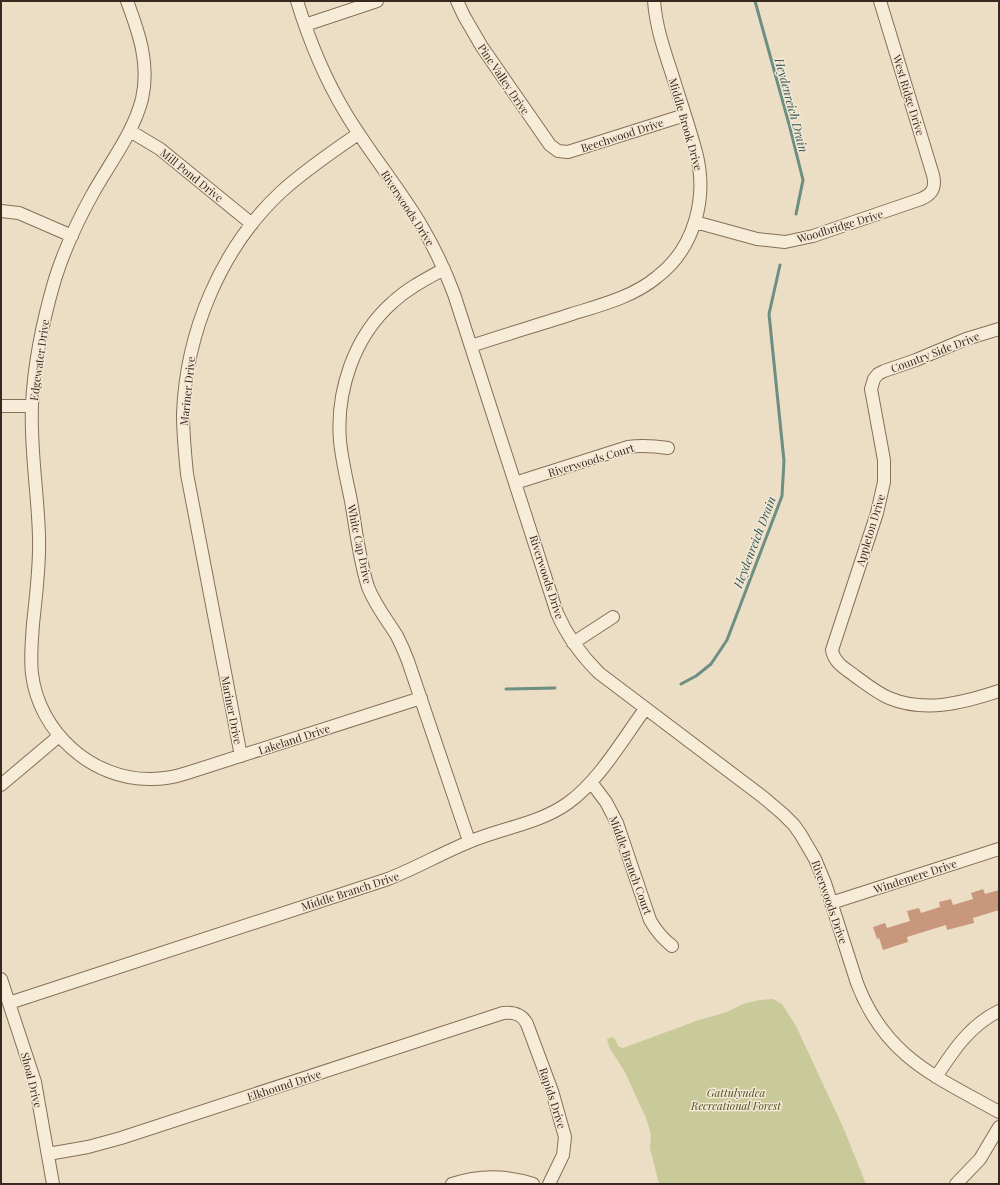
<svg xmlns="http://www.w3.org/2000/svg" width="1000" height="1185" font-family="'Playfair Display',serif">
	<rect width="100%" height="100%" fill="#ecdec4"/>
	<path fill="#c8ca99" d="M773,999L782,1004L796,1026L843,1127L866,1184H659L650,1148L651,1134L646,1118L625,1072L609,1047L607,1039L612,1037L615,1039L618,1046L623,1048L699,1020L727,1012L743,1004L760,1000Z"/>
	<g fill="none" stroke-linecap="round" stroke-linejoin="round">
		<path stroke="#6d8e83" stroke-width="3" d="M755,1L789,124L803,180L796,214
			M681,684L696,676L711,664L727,640L782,496L784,461L769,314L780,265
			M506,689L555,688"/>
	</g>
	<path fill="#c9977c" d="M983,889L985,894L999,890V910L973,918L974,923L947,930L946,925L907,937L908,942L883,950L879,938L877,939L873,927L885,923L887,928L910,921L907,911L919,908L921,913L940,907L939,902L951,899L953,905L973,899L971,893Z"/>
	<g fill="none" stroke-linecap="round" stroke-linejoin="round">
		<g stroke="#866f5b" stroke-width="14">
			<path id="street" d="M127,1C139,33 150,64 142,99C133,134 109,164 92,195C77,222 64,251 55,279C43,320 34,363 32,405C30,449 38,493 39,537C40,566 36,595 33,624C32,640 30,657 32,674C39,732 92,780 151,779C163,779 175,777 187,773L421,698
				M297,1C309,40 324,77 345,112C368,151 398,186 421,225C434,247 445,270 454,294L557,613C567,636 581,655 599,673L763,797L783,814L794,825L801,835L815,859L825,883L857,983C885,1057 935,1076 999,1112
				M457,1L464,16L482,47L550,145L558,151L568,152L685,115
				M305,25L377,1
				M130,131L160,149L252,224
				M1,211L19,213L72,236
				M695,222L757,239L785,242L813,236L921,199C933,194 936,187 933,175L880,1
				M444,269C426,279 408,288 393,302C354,336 336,391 340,441C342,461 347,481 351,501C356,529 359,559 368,587C375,605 387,620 397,636C401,644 405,653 408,661L469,841
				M999,329L966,339L916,360L884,371L878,374L874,379L871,389L884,460V482L877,513L832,650C834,663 846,669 855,676C866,684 877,693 889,698C925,713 963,703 999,691
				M471,346C504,335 538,325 572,314C601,305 633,297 657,277C695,248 708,197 696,152C689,126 680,100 672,74C664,50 656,27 654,1
				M1,406H32
				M515,483L628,447C642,445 654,446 668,448
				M573,643L613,617
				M241,756L187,474C185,454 183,434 183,414C186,332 221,248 281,192C305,170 332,152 358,134
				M591,782L606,802L617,823L650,920C656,931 662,938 672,946
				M1,785L59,736
				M831,903L999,849
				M1,979L35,1082L53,1184
				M9,1003L388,879C416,868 442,853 469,842C501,828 539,824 568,803C599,781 623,739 645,709
				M936,1077C953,1051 970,1025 999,1011
				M48,1154L88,1147L121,1138L503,1013C514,1012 522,1014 527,1024L552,1091L565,1137L563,1155L549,1184
				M452,1184C479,1175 506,1175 533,1184
				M956,1184L980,1159L999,1127"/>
		</g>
		<use href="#street" stroke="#f7ecd7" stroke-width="12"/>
	</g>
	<g text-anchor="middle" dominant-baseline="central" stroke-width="3" stroke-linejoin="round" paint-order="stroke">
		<g font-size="11" fill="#37291f" stroke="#f4e8d4">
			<text transform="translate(504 79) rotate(56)">Pine Valley Drive</text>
			<text transform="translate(909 95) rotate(73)">West Ridge Drive</text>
			<text transform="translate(686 124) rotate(74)">Middle Brook Drive</text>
			<text transform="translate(622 135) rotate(-18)">Beechwood Drive</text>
			<text transform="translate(192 175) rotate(39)">Mill Pond Drive</text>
			<text transform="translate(408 208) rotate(57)">Riverwoods Drive</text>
			<text transform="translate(840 226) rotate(-17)">Woodbridge Drive</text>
			<text transform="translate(935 352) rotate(-21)">Country Side Drive</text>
			<text transform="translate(39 360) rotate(-82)">Edgewater Drive</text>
			<text transform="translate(187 391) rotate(-84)">Mariner Drive</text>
			<text transform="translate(591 460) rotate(-17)">Riverwoods Court</text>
			<text transform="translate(870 530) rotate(-73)">Appleton Drive</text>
			<text transform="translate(360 544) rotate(78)">White Cap Drive</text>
			<text transform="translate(547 577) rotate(72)">Riverwoods Drive</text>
			<text transform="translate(232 710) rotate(79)">Mariner Drive</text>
			<text transform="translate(294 739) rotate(-18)">Lakeland Drive</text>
			<text transform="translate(631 865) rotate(70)">Middle Branch Court</text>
			<text transform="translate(915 876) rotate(-18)">Windemere Drive</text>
			<text transform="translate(350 891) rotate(-18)">Middle Branch Drive</text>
			<text transform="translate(830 902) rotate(71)">Riverwoods Drive</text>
			<text transform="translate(32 1080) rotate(76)">Shoal Drive</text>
			<text transform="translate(284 1085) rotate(-18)">Elkhound Drive</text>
			<text transform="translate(553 1098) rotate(72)">Rapids Drive</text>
		</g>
		<g font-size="11" font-style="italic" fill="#4a5226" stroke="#f4e8d4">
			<text x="736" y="1092">Gattulyndea<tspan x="736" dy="13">Recreational Forest</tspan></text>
		</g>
		<g font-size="12" font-style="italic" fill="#2f5651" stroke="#f4e8d4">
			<text transform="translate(792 105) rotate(75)">Heydenreich Drain</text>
			<text transform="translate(754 542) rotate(-69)">Heydenreich Drain</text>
		</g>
	</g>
	<rect width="1000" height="1185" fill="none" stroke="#37291f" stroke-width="4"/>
</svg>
